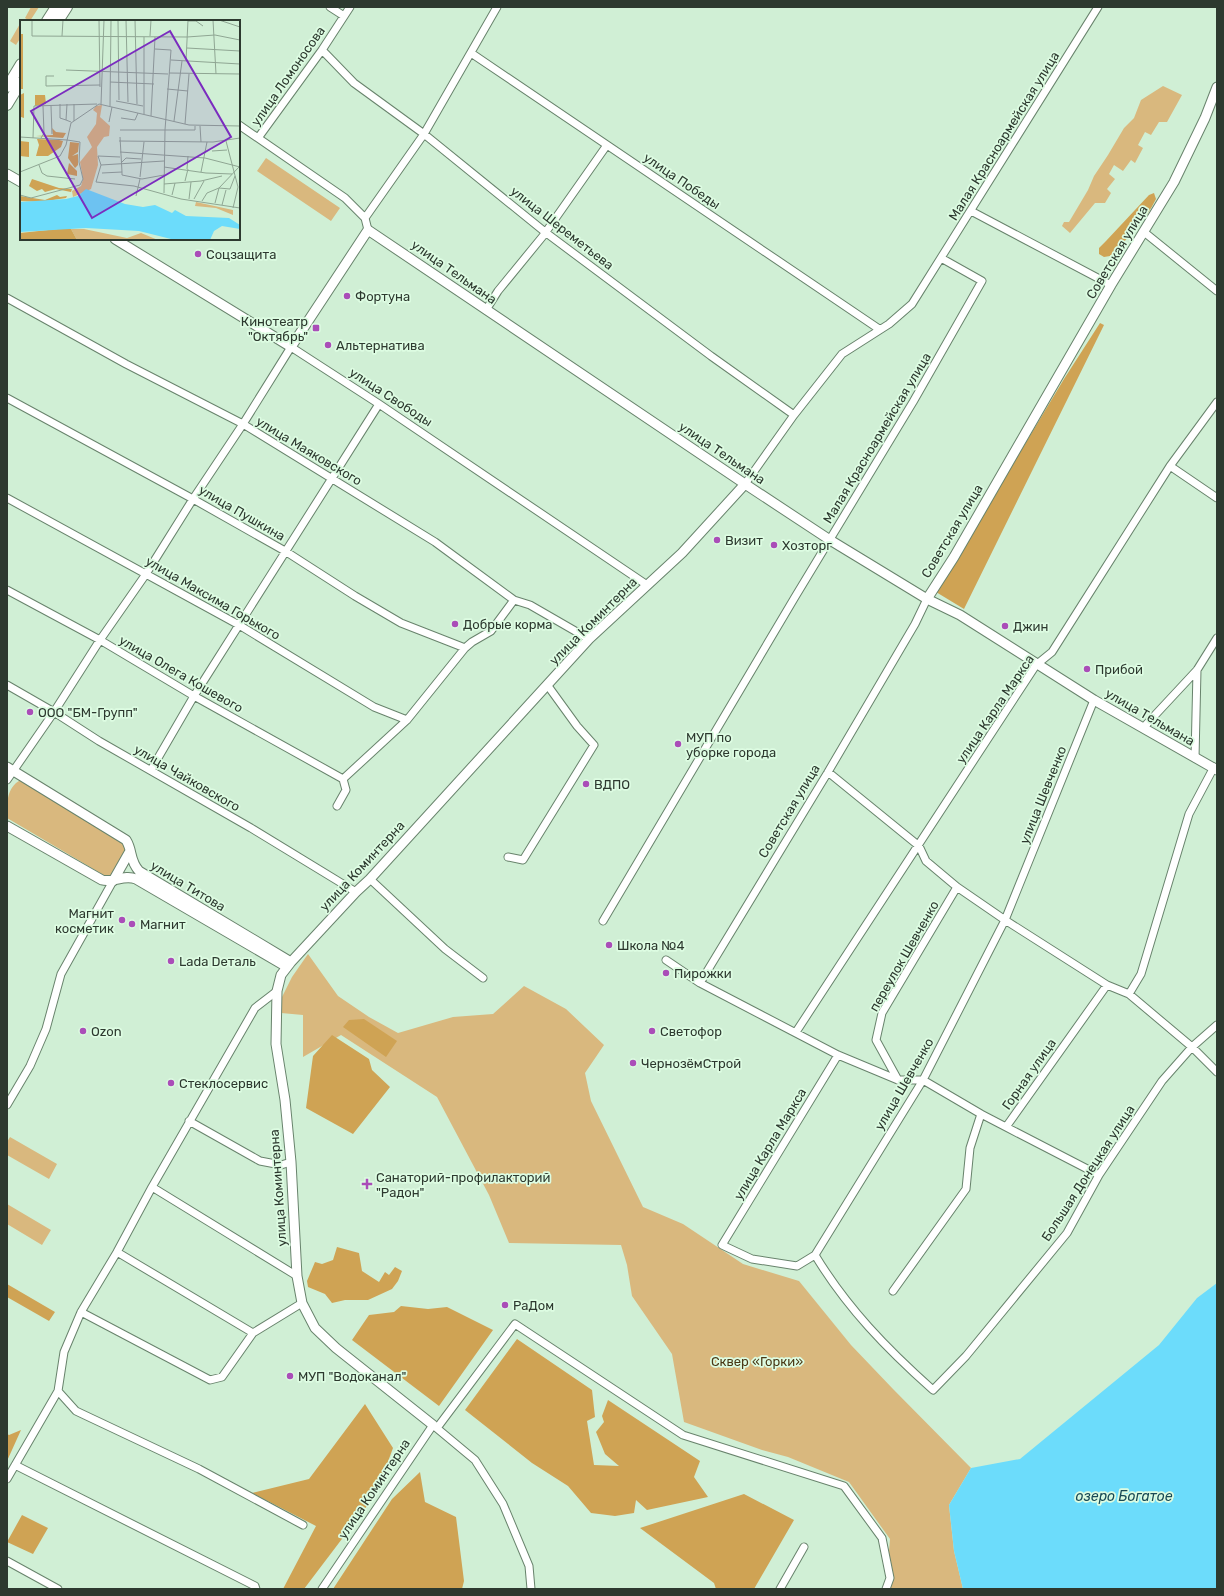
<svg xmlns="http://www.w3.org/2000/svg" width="1224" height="1596" font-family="Rubik,sans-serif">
	<rect width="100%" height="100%" fill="#d0efd5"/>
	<path fill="#d9b87e" d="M31,7H39L30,21L25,18Z
		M21,22V37L16,45L10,41Z
		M1163,86L1182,95L1167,122H1159L1151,135L1145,132L1138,145L1143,148L1135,163L1131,160L1123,171L1114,165L1109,174L1115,179L1107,189L1111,193L1105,203H1095L1070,233L1062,226L1064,222H1069L1088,190L1094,176L1108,155L1124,128L1134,118L1141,100Z
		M266,158L340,208L331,221L257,171Z
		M19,781H24L125,845L127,850L115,876L107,877L7,818C7,805 6,789 19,781Z
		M308,954L338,996L369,1017L398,1033L453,1017L493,1014L524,986L566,1009L604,1045L585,1073L591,1101L643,1207L683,1224L743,1264L799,1281L851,1345L893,1389L971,1468L949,1505L954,1551L963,1589H886L890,1539L849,1482L788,1457L762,1450L684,1422L672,1354L632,1296L627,1265L621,1245L509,1243L489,1195L437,1097L341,1035L303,1057V1015L281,1013L282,997L292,977Z
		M10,1137L57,1164L49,1179L7,1155V1142Z
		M7,1204L51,1230L42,1245L7,1224Z"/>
	<path fill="#cfa354" d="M1154,193L1156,199C1146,220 1127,239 1110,256L1104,257L1099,254V248L1106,241L1149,195Z
		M1100,323L1104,325L964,609L936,592L1064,379Z
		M364,1019L397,1041L386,1057L343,1027L349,1020Z
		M332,1035L369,1059L372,1070L390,1087L353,1134L306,1108L313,1056Z
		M337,1247L359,1253L362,1271L379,1282L385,1272L389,1275L395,1267L402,1271L398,1281L392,1289L368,1300H345L332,1303L325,1294L308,1287L307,1281L315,1262L322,1264L333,1260Z
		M7,1284L55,1312L49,1321L7,1297Z
		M401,1306L428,1309L447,1307L493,1330L439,1406L352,1340L369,1315L394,1312Z
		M517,1339L592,1390L595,1417L587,1421L594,1465L619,1466L605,1454L596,1432L604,1422L602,1416L608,1400L700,1461L694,1477L708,1497L647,1510L636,1500L634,1513L615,1516L591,1513L568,1486L532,1463L465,1410Z
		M365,1404L393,1448L376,1494L304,1589H283L316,1526L252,1493L309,1479Z
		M21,1430L7,1461V1434L9,1435Z
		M420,1472L425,1502L456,1517L464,1581L462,1589H333L392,1499Z
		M744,1494L794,1520L754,1589H716L714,1583L640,1528Z
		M22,1515L48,1528L33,1554L7,1542Z"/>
	<path fill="#6cdcfb" d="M1217,1283V1589H963L954,1551L949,1505L971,1468L1020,1459L1159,1345L1197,1298Z"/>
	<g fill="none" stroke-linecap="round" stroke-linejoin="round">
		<g stroke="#68836c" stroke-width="9">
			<path id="minor" d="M330,7L344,16
				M322,50L354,83L424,134L545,232L711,356L794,415
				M471,53L879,329
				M239,125L345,198L365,218L368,230
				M258,138L322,50L350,7
				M971,211L1111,285
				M365,218L424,134L497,7
				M1144,232L1217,291
				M7,298L126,364L243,424L435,542L514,600L530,605L589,639
				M486,310L498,291L543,236L607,145
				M7,398L193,499L285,551L355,596L401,623L465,648
				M1170,466L1217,498
				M745,484L794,415L842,354L889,324L912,304L1098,7
				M7,498L239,625L374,707L407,720
				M7,590L100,640L194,696L343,779
				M7,685L54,712L99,741L251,828L356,892
				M1143,728L1197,670L1217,638
				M1195,758L1197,670
				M151,770L194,696L379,404
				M828,772L919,846L926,861L957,887L1005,920L1107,985
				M7,780L54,712L100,640L146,574L193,499L243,424L291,347L379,404L647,585
				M337,806L346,790L343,779L407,720L465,648L472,642L491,631L514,600
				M508,857L523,860L594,745L577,726L548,686
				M370,879L445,949L483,978
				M603,921L795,597L913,402L982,281L941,258
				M666,960L700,983L838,1055L898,1080H923L981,1114
				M700,983L828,772L915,624L927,599
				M1129,994L1192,1047L1217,1072
				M796,1032L1036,665L1052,652L1170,466L1217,402
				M838,1055L722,1245L752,1259L797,1266L815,1255L923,1080L1005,920L1094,700
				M898,1080L876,1040L882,1013L957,887
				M7,1105L30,1066L46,1029L61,974L113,881
				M189,1121L260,1161L281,1165L291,1162
				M1006,1127L1099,1175
				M152,1187L297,1276
				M117,1252L253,1333L302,1303
				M815,1255C847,1308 887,1349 933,1390L966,1356L1067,1233L1099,1175L1162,1081L1192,1047L1217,1025
				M893,1291L966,1189L970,1148L981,1114L1006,1127L1107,985L1129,994L1141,974L1189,814L1214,767
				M81,1312L210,1380L222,1377L253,1333
				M58,1391L76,1411L199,1469L303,1525
				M437,1428L515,1324L683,1435L844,1486L882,1538L890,1578L886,1589
				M15,1465L255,1586L256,1589
				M7,1479L58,1391L64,1352L81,1312L117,1252L152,1187L255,1008L277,991
				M7,1561L58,1589
				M322,1589L433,1425L475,1460L503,1504L529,1566L531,1589
				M780,1589L804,1547"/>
		</g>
		<g stroke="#68836c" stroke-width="11">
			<path id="tertiary" d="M7,174L21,182
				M115,239L291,347L368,230L745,484L830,540L927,599L960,615L1094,700L1217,770
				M927,599L954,557L1111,285L1174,182L1205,118L1217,87
				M7,767L126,840C133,851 129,860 139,871L291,962
				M7,826L102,880C114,883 124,874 136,879L287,967
				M113,881L130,851
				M433,1425L336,1348L315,1328L302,1303L297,1276L291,1162L285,1100L276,1044L277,991L281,975L291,962L356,892L370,879L589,639L682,553L745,484"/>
		</g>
		<g stroke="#68836c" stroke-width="12">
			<path id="secondary" d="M47,21L56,7
				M58,21L67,7
				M7,87L21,64
				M7,105L21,82"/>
		</g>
		<use href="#minor" stroke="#fff" stroke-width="7"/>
		<use href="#tertiary" stroke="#fff" stroke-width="9"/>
		<use href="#secondary" stroke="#fff" stroke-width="10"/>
	</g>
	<g fill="#aa4db8" stroke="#ddfce2" stroke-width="1.5">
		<circle cx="198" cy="254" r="4"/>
		<circle cx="347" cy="296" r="4"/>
		<rect x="312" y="324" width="8" height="8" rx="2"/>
		<circle cx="328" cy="345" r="4"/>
		<circle cx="717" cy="540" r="4"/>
		<circle cx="774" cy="545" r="4"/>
		<circle cx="455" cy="624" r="4"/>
		<circle cx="1005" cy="626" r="4"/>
		<circle cx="1087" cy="669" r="4"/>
		<circle cx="30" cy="712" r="4"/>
		<circle cx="678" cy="744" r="4"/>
		<circle cx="586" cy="784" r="4"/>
		<circle cx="122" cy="920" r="4"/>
		<circle cx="132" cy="924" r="4"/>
		<circle cx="609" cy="945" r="4"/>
		<circle cx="171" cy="961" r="4"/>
		<circle cx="666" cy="973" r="4"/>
		<circle cx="83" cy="1031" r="4"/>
		<circle cx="652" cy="1031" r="4"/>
		<circle cx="633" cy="1063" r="4"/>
		<circle cx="171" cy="1083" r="4"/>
		<path d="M365 1178h4v4h4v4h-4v4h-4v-4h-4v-4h4z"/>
		<circle cx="505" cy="1305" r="4"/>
		<circle cx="290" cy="1376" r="4"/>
	</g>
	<g text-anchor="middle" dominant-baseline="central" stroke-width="3.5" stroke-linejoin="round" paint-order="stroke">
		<g font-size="13" fill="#2d392f" stroke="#ddfce2">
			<text transform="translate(288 76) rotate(-55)">улица Ломоносова</text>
			<text transform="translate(1004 136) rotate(-58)">Малая Красноармейская улица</text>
			<text transform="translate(682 181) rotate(34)">улица Победы</text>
			<text transform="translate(562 228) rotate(38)">улица Шереметьева</text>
			<text transform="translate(1117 252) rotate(-59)">Советская улица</text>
			<text transform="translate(454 272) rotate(35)">улица Тельмана</text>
			<text transform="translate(391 397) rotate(33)">улица Свободы</text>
			<text transform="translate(877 438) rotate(-59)">Малая Красноармейская улица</text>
			<text transform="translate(309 451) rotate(31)">улица Маяковского</text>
			<text transform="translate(722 453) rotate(34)">улица Тельмана</text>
			<text transform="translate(242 513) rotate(30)">улица Пушкина</text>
			<text transform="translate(952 531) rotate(-59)">Советская улица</text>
			<text transform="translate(213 598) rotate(30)">улица Максима Горького</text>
			<text transform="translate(593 621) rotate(-45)">улица Коминтерна</text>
			<text transform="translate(181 674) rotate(30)">улица Олега Кошевого</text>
			<text transform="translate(995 709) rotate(-56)">улица Карла Маркса</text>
			<text transform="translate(1150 717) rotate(30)">улица Тельмана</text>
			<text transform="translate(187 778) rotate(30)">улица Чайковского</text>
			<text transform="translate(1043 795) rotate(-68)">улица Шевченко</text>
			<text transform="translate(789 811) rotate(-59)">Советская улица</text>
			<text transform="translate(362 866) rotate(-47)">улица Коминтерна</text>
			<text transform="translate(188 886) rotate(31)">улица Титова</text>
			<text transform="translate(904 956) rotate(-60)">переулок Шевченко</text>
			<text transform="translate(1029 1074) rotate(-55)">Горная улица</text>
			<text transform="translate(904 1084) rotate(-60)">улица Шевченко</text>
			<text transform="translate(770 1144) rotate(-59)">улица Карла Маркса</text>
			<text transform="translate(1088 1173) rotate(-57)">Большая Донецкая улица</text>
			<text transform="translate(278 1188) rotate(-94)">улица Коминтерна</text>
			<text transform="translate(374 1489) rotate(-56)">улица Коминтерна</text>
		</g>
		<g font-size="13" fill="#2d392f" stroke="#ddfce2" text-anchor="start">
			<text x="206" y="254">Соцзащита</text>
			<text x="355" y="296">Фортуна</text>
			<text x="308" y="321" text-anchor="end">Кинотеатр<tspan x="308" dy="15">"Октябрь"</tspan></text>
			<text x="336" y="345">Альтернатива</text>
			<text x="725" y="540">Визит</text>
			<text x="782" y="545">Хозторг</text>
			<text x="463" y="624">Добрые корма</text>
			<text x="1013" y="626">Джин</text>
			<text x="1095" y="669">Прибой</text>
			<text x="38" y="712">ООО "БМ-Групп"</text>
			<text x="686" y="737">МУП по<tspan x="686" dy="15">уборке города</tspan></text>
			<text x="594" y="784">ВДПО</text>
			<text x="114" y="913" text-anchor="end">Магнит<tspan x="114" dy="15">косметик</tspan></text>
			<text x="140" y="924">Магнит</text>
			<text x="617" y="945">Школа №4</text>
			<text x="179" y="961">Lada Dеталь</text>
			<text x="674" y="973">Пирожки</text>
			<text x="91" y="1031">Ozon</text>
			<text x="660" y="1031">Светофор</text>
			<text x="641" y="1063">ЧернозёмСтрой</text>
			<text x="179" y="1083">Стеклосервис</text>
			<text x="376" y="1177">Санаторий-профилакторий<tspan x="376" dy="15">"Радон"</tspan></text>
			<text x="513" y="1305">РаДом</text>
			<text x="298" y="1376">МУП "Водоканал"</text>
		</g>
		<g font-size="13" fill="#4a3815" stroke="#ddfce2">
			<text x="757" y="1361">Сквер «Горки»</text>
		</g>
		<g font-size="14" font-style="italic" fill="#184956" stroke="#ddfce2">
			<text x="1124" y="1496">озеро Богатое</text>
		</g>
	</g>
	<g transform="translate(20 20)">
		<rect width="220" height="220" fill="#d0efd5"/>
		<path d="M82,85L80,97L90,106L89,116L84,117L77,127L78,145L71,169L53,177L52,171L61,166L63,159L60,142L72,127L67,117L76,104L77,93L73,90L76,86ZM176,182L213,190V195L196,188L175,186ZM51,209H64L107,218L121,213L138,220H57Z" fill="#d9b87e"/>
		<path d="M0,14H3V69H0ZM4,73V98L1,97L0,88V75ZM15,75H25L26,84L15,86ZM32,108L36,112L46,113L43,118L16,116L33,115ZM17,119L39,120L43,121L41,127L28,136H16L19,125ZM0,121L9,122V137L0,136ZM50,122L59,123L58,132L52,136L58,134V145L55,148L48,138ZM49,143L57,151V156L47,154ZM12,159L39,168L52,169L51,172L36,169L25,172L22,169L17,171L9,166ZM37,175L40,177L47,176L46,178L20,182L0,181V176L25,180ZM38,209H51L57,220H0V213Z" fill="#cfa354"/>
		<path d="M66,169L105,184L123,187L135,185L152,193L155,190L166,196L209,198L220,205V209L202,206L194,211L190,220H155L119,211L66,208L0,212V182L46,179L58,176Z" fill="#6cdcfb"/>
		<path fill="none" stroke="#8fa693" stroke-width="1" d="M12,0V16L167,17L195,15L220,20M79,0L80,67M98,0L99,80M106,0L108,82M115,0L117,84M193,0L196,54M199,0L220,7M168,1H176L183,6M42,16L43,0M130,16L131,0M167,28L220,31M135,29L151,30L145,110L144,173M151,40L220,44M166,41L168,0M46,50L148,54M149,53L220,54M34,56H26V66L80,65M90,62L134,64M147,69L168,71M96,81L123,86M40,84V98L46,100M47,84L46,100L51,102M81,84L84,0M31,86L32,114M90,86L91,1M124,94V17M131,96L135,17M101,98L115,100L118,93M54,101V84M154,101L162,41M89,102L92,87M165,104L169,54M180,106L181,122M100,110H175V106M0,117L47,120M100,117L102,152M13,118L14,86L77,84M21,118L24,113L23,86M99,121L193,122L220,118M206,121L218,167L213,188M192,131L207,130M100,132L185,138L220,147M101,143L106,138L121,139M19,145L22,153L27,156L55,159M81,145L76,162L114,166L161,179L220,188M81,145L144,141M81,145L78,136L100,137M144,147L186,153L212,154M167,149L168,136M0,152L40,136L46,125L51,103L79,84L169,105L220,106M181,152L187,122M82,153L102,152V155L122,159L144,155M120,157L124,122M165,161L168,149M144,164L181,161L202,156M0,175L11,178L60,165L63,159L59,142L60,122L47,120M152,175L155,163M116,176L120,159M169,179L171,162M174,179L184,161M182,181L187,173L199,168L219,147M195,183L199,168L210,169L215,156M202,185L206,170"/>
		<path fill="#7b2cbf" fill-opacity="0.15" stroke="#7b2cbf" stroke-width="2" d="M150,11L211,117L72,198L11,91Z"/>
		<rect width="220" height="220" fill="none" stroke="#2d392f" stroke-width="2"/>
	</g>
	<rect width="1224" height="1596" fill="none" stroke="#2d392f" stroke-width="16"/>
</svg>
